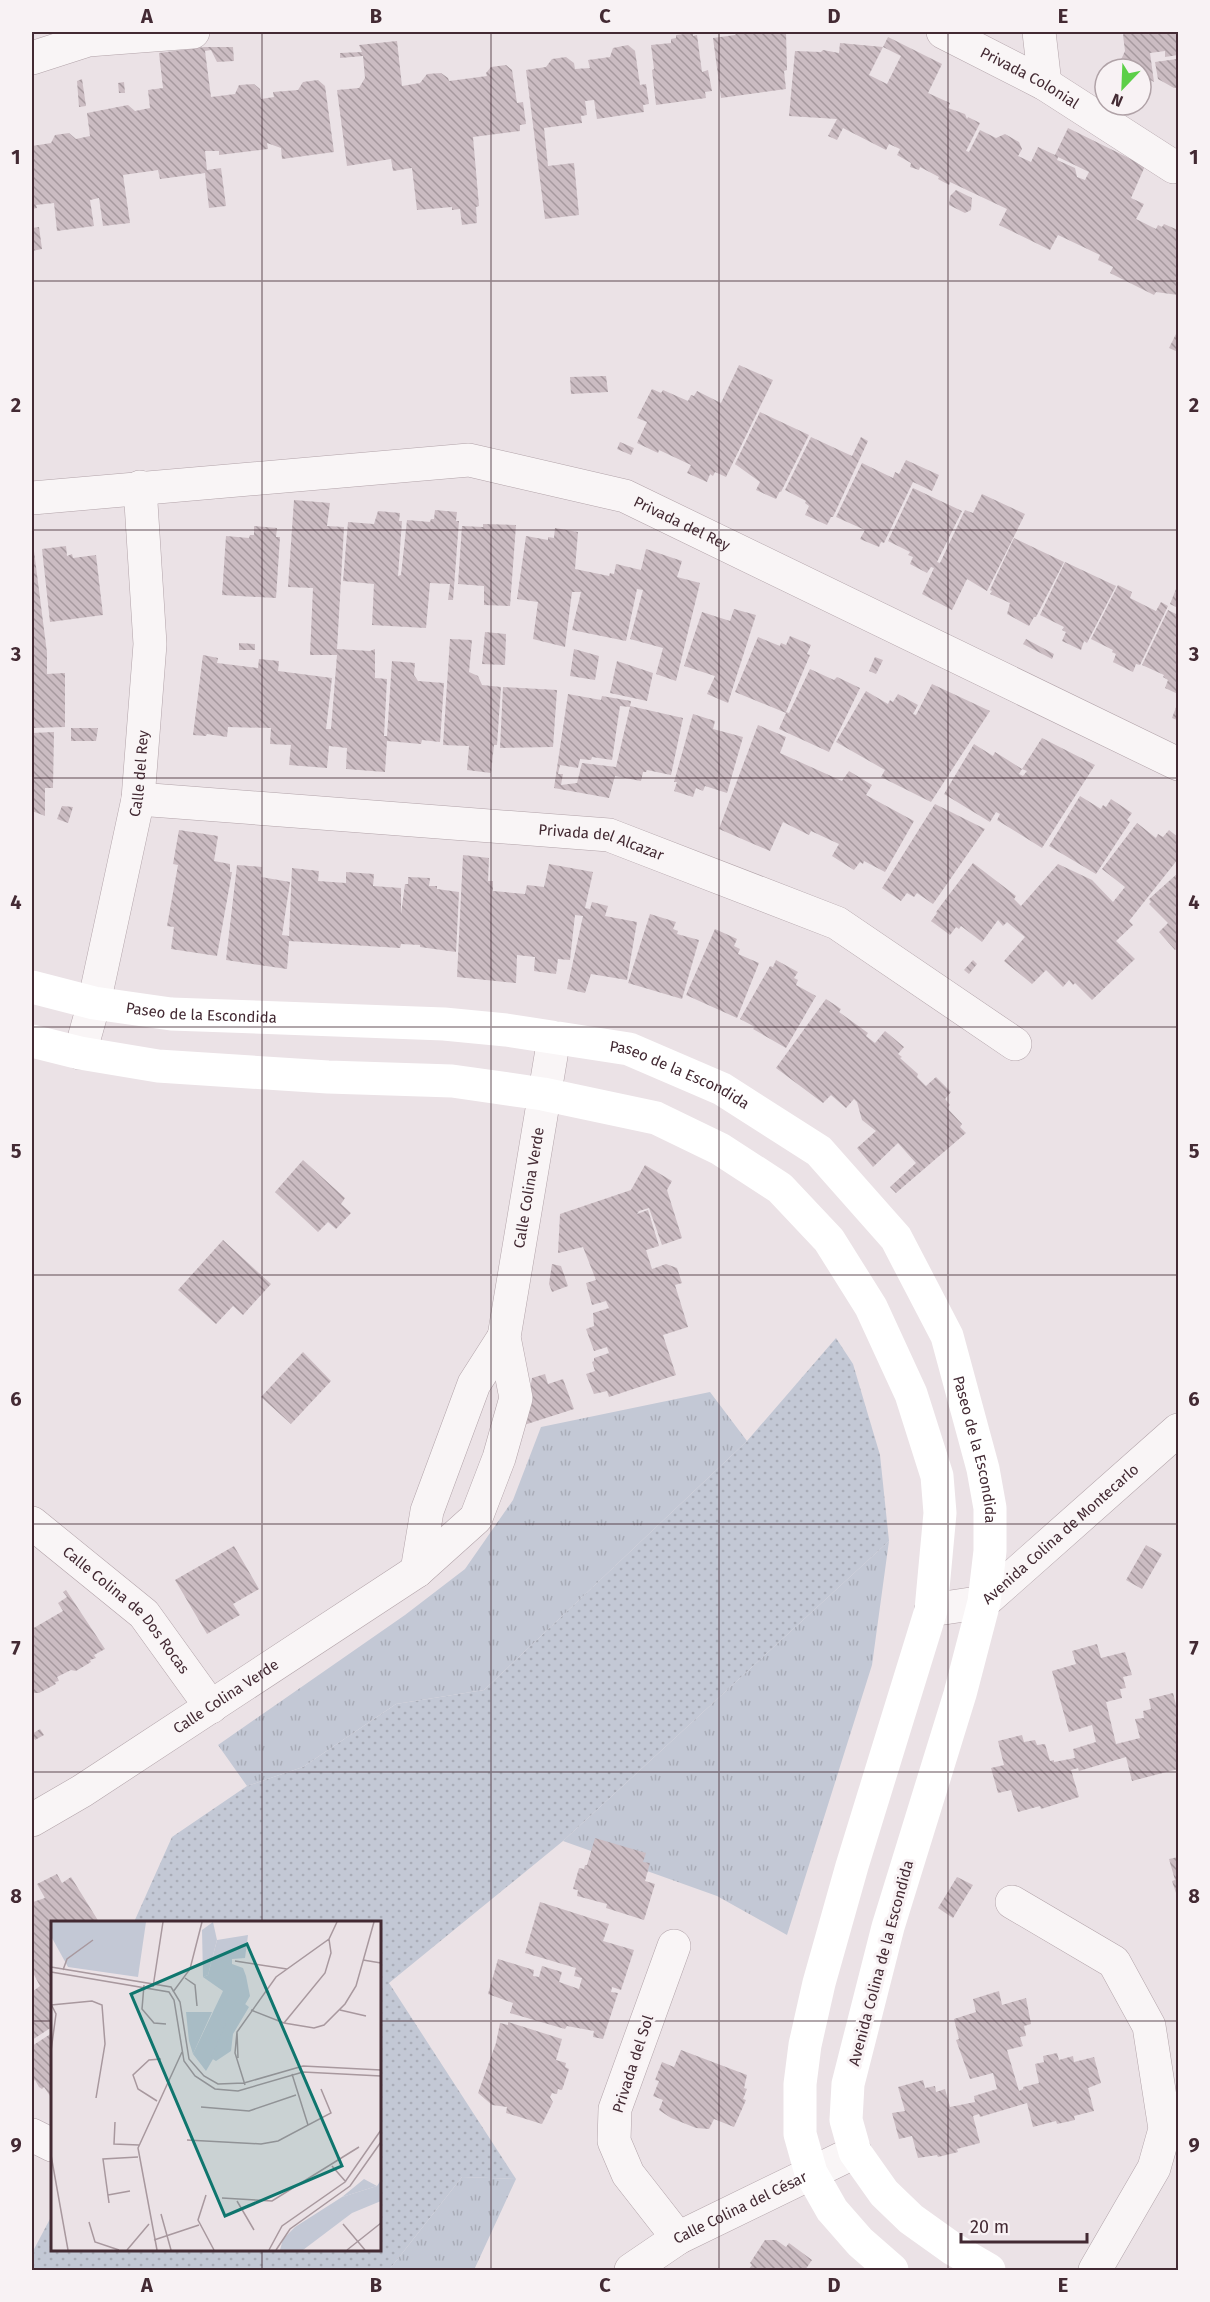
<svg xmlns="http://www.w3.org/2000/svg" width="1210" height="2302" font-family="'Fira Sans',sans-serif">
	<defs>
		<pattern id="grass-dots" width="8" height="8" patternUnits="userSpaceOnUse" patternTransform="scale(1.5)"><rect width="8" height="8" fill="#c3c8d5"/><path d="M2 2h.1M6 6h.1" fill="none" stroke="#a9acb7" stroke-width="1.8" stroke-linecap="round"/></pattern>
		<pattern id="park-tufts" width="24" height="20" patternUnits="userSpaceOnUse" patternTransform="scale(1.5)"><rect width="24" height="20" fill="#c3c8d5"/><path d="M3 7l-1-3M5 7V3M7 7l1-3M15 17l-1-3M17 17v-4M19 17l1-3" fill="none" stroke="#a9acb7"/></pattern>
		<pattern id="building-back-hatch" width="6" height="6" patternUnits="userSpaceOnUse" patternTransform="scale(1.5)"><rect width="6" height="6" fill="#cbbcc2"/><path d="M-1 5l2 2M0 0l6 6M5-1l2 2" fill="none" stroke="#a6999e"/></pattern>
	</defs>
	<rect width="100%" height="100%" fill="#ebe2e6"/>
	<path fill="url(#grass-dots)" d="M836,1338L853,1364L880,1455L889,1541L563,1841L389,1983L516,2179L462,2177L389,2270H32V2253L52,2215V2250H380V1922H134L172,1837L247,1786L303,1767L396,1704L484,1690L747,1441Z"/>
	<path fill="url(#park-tufts)" d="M710,1392L747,1441L484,1690L396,1704L303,1767L247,1786L218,1745L405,1615L465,1569L513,1500L541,1427Z
		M889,1541L872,1665L787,1935L717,1896L563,1841Z
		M462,2177L516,2179L474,2270H389Z"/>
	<path fill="url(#building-back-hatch)" fill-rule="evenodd" d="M737,32H786L787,70L784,71L786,89L721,98L713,38L735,35Z
		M1125,32H1178V55L1165,57V51L1150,53L1154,82L1141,75V69H1129L1119,64L1125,51L1123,35Z
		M693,33V36L697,35L702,72L708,70L712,91L705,92L706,98L656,105L652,70L654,69L651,45L671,43V39L676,38V35Z
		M888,37L942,64L928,93L950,103L948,108L965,114L967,119L968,117L980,123L966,151L969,152L980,130L996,138L1005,134L1019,142L1022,149L1018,156L1031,162L1038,147L1055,155L1068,128L1145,166L1131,198L1144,204L1136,219L1156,229L1158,225L1162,227L1164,224L1178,230V295L1156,292L1154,295L1110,273L1113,267L1098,260L1100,255L1058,235L1050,250L999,225L1007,209L950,182L949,185L938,179L939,177L920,167L919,170L910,167L911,163L897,155L900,149L889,144L886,150L843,128L837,140L828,136L837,119L789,116L795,51L821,52L823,50L839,53L840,43L883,47ZM883,47L901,56L887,84L869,75ZM1058,157L1089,172L1085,180L1077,177L1075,168L1057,160Z
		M397,41L402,86L420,83L427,74L441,73L448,78L449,81L487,76L486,73L491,67L506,65L512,70L517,103L523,102L526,124L520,125V131L473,137L479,206L476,207L477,223L462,225L460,209L452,210V207L417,210L412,168L393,171L391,159L347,166L337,90L359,88L365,78L363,56L340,58V53L362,52L359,45Z
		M628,45L635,51L640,85L646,84L649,104L643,105L644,112L597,119L594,100L585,101L587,115L581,116L582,123L544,128L548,166L574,163L579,215L545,219L526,70L546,67L552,59L566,57L574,63L575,69L590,68L588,60L610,57L613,48Z
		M204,47H233L234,61L217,62L211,50L205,51L211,97L235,94L239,85L254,84L260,89L261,99L274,97L273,92L298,90L303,82L318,80L325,86L334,152L282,159L281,148L267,143L268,149L219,155V151H205L207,170L221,168L226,206L209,208L205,173L160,179L158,170L123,175L130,223L103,226L99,198L90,200L94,226L57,231L54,203L36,205L37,208L32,209V146L51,143L55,135L69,133L76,139L90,136L87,113L128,105L135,111L150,108L148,90L163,88L159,53Z
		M1177,59L1178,88H1174L1158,79L1155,62Z
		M82,79L86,106L79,107L77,81Z
		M124,82L125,93H119L118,83Z
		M956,190L972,198L971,210L965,213L949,205L950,196Z
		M39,227L42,249L32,251V228Z
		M1178,330V352L1169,348Z
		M739,365L773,380L726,477L715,472L713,476L710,474L707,482L687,473L691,465L659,450L658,453L637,443L647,422L637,418L652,389L661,393L663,390L688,401L691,395L694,396L697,391L721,403Z
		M606,376L608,392L571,394L570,377Z
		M760,412L809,435L781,492L780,491L776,499L756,490L760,482L735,464Z
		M811,437L852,456L861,437L868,441L833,517H831L827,525L805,515L809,506L805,503L806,501L785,490Z
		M620,442L634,448L631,455L617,449Z
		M906,460L939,475L932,491L913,482L884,543L881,542L879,547L860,539L865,530L836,517L862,463L893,478L895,472L899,474Z
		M913,488L962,511L937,562L940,563L965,510L973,513L982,494L1025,514L987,591L967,579L952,610L922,594L934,568L931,567L927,573L910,564L913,557L908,555L910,552L888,541Z
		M294,500L330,503L327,526L344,527L337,649L370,651L375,649V678L387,679L384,736H387L392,661L415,663L414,675L418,681L444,683L440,742L422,740L421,744L387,741L385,772L346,769L347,748L329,746L327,768L289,765L291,745L270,744L271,728L228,727L227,737L207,734L206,736L193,735L203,655L218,658L217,663L258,668L259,659L279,661L278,671L332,678L326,729H331L337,655H310L313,588L288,587Z
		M435,510L457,512L456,521H459L453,600H448L450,584L430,583L426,628L372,625L374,584L343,581L348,522L374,524L378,511L400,513L399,521H402L398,576L401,575L407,520L430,522L431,519H434Z
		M483,524L516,525L510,606L484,605V586L458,584L462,526L483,527Z
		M254,526L277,528L276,537H280L276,598L222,595L226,536L249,538L250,535H254Z
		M555,528L578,532L575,569L609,576L610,573L614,574L616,564L641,570L646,549L682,561L677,577L700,583L676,681L656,674L663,648L630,639L643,590L637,589L626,641L572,630L581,592H572L565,647L533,639L538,602L517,599L526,536L548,540V537L554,538Z
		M1014,538L1064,562L1036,617H1034L1029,626L1007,614L1010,603L990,594L992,591L990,590Z
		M66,546L67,556L72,554L73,558L96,555L103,615L50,622L42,549Z
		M34,551L47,653V674L65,673V727L32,728V552Z
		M1065,562L1116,586L1087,643L1084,641L1081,650L1062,641L1066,632L1062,630L1064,627L1040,615Z
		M1178,584V608L1170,604Z
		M1118,585L1132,592L1130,598L1156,611L1161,602L1168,606L1140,665L1136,664L1133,672L1113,662L1116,654L1112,652L1113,650L1091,639Z
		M734,609L756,615L728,703L707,694L715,676L684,666L702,612L730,621Z
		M1168,610L1178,615V694L1165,688L1168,680L1163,677L1164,675L1142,665Z
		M485,632L506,634L505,665L482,664Z
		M790,636L811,645L807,654L810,655L786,712L789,713L810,669L834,680L837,677L860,688L829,752L779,729L786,713L735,692L758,637L780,646L781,643L786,645Z
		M450,639L472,640L469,672L478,676L482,685L501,687L497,745H494L491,773L467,770L469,746L443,745Z
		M1026,639L1054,654L1052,659L1023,644Z
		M239,643L255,644V650H239Z
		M574,649L599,656L595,680L570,676Z
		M875,657L883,660L876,674L869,671Z
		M617,661L653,673L647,701L610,693Z
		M932,684L990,711L931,802L881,777L885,770L836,742L866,691L888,704L890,700L893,702L898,694L918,705L913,714L916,715Z
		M503,687L557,690L553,747L500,748Z
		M568,694L601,700L602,696L631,701L630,706L683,718L671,775L647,770L646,772H643L641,781L615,776L609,798L554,788ZM620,706L630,707L616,767L582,763L577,783L561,785L563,774H558L560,765L578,768L580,759L591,760L592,757L612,760Z
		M1178,702V716L1177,720L1172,718Z
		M693,714L715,721L713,729L743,737L727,793L705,786L703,791L696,788L693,797L674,791L677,782H674Z
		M758,725L786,737L780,753L842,781L849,771L872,785L866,795L914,821L885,872L864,861L863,864L860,862L854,870L832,856L839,844L811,831L809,835L783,822L770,851L719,829Z
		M71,728H98L96,741H71Z
		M54,732L53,788H45V816L32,811V733Z
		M1042,738L1095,765L1042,848L997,820L1000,814L996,812L990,822L944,794L974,744L993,756L995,752L1022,769L1019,774L1023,776L1027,771L1022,769Z
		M1080,796L1101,809L1103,805L1106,807L1111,799L1132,813L1127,820L1130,822L1096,874L1049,846Z
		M935,804L985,829L933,904L917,893L914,897L907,893L901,901L882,888Z
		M62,806L73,807L68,823L57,819Z
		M1137,823L1156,838L1158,834L1163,837L1169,830L1178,837V859L1129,921L1133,925L1116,941L1135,959L1092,1000L1075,983L1073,985L1069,980L1063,987L1046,970L1032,984L1004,961L1025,937L1007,922L1003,926L998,920L982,942L961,926L959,929L956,927L950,935L931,921L937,913L936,912L973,863L1016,896L1014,899L1021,906L1058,864L1092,880L1113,902L1125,887L1102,869Z
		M179,830L218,836L214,861L230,864V872H232L217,956L171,949L174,927L167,926L178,865L173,864Z
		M463,855L489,858L488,881H493V891L525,894L527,885L544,887L549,864L593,872L585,908L590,909L592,902L608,906L605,916L637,922L627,980L591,974L585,993L567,989L583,916L575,915L570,960L558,959L556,974L534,971L535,957L517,955L516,983L457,977Z
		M237,865L262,867L261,877L290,882L282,935L289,936L292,868L319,871L318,881L346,883V872L374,874L373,886L401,888V914L405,884H408V877L430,878L429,886H437V889L459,892L456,952L420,947V945L401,944L400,948L289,941L287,969L226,960Z
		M1178,873V947L1175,950L1159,932L1168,923L1149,904L1151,902L1149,899Z
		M650,914L676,922L673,929L678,931L677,934L699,940L682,999L628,983Z
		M715,929L737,939L734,946L740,949L738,954L759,963L737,1018L686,995Z
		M776,960L798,972L794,978L798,980L796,985L816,996L786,1048L753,1029L755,1027L740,1019L770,966L773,967Z
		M973,960L977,964L969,974L964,970Z
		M826,999L841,1009L839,1012L868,1033L866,1036L875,1043L885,1031L904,1047L898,1054L902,1057L900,1058L918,1074L917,1077L926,1086L936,1077L951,1092L945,1099L950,1105L947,1108L962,1124L960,1127L966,1133L896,1193L890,1187L916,1163L898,1143L873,1167L857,1148L876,1131L862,1120L857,1102L854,1099L846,1108L831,1095L823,1103L776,1068Z
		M303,1160L345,1198L341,1204L351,1213L336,1229L328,1222L318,1232L275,1192Z
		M645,1165L672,1181L667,1190L682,1238L662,1245L649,1208L639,1211L637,1214L648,1210L659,1246L646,1250L652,1269L666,1264L677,1268L682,1283L675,1285L688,1327L663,1335L676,1375L609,1397L607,1391L594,1394L586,1374L595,1371L592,1362L594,1361V1358L609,1353L607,1347L594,1351L586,1329L594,1326L593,1313L609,1308L606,1301L592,1305L586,1283L596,1280L583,1247L558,1253L560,1214L631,1190Z
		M223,1240L271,1284L243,1315L233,1306L216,1324L178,1290Z
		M552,1264L561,1266L568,1286L552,1292L549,1284Z
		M303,1352L331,1381L291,1424L261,1397Z
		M545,1374L548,1384L563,1379L574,1409L524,1425L532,1378Z
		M1146,1545L1162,1554L1142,1589L1126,1580Z
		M234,1546L259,1589L233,1604L240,1615L207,1634L175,1580Z
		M66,1590L105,1649L94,1655L96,1658L90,1660L91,1662L76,1671L71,1670L57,1677L59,1681L55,1682L56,1684L39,1693H32V1629L63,1611L58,1603L67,1597L63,1592Z
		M1097,1644L1101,1658L1125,1652L1132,1675L1123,1677L1126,1688L1120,1689L1122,1698L1106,1702L1116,1744L1140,1738L1135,1719L1144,1718L1143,1711L1151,1709L1149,1699L1173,1693L1178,1713V1769L1132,1781L1126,1757L1079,1771L1078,1768L1071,1770L1079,1797L1041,1809L1040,1806L1018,1812L1011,1790L998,1793L991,1768L1004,1765L998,1741L1022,1735L1024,1742L1035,1740L1037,1745L1045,1744L1050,1761L1054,1760V1762L1075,1758L1073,1749L1096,1742L1092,1725L1069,1732L1052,1671L1076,1664L1072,1651Z
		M40,1729L44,1735L35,1740L32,1734Z
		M595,1838L646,1853L643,1862L650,1863L645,1881L655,1884L644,1920L606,1908L607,1904L577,1896L578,1890L573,1889L579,1868L584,1869L585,1865H587Z
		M1178,1857V1899L1172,1881L1175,1880L1169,1859Z
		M57,1874L62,1883L71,1877L99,1922H52V2027L32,2040V1992L40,1986L32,1971V1899L33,1902L45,1898L37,1884Z
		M957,1877L973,1885L953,1918L938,1908Z
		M540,1902L609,1924L603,1941L634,1950L621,1990L612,1987L611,1992L618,1993L603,2039L593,2037L594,2031L567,2026L565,2029L510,2013L513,2003L488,1994L498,1959L534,1970L533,1976L539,1977L542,1966L562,1972L559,1982L579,1989L582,1978L574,1976L576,1968L525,1953Z
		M999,1991L1002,2005L1026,1998L1031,2024L1024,2026L1026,2036L1020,2037L1023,2046L1007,2050L1019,2091L1023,2089V2087L1039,2083L1035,2064L1044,2062L1043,2056L1057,2053L1059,2060L1073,2056L1074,2062L1094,2057L1101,2083L1088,2088L1094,2111L1074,2116L1075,2120L1057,2124L1056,2121L1033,2127L1027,2103L980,2117L979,2114L973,2116L980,2143L957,2149L958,2152L938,2157L937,2155L918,2158L912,2136L899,2139L892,2113L905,2111L898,2087L923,2080L925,2088L935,2086L936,2092L945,2089L950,2107L975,2102L974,2096L997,2089L993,2073L970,2079L956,2040L959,2039L954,2019L976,2012L973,1999Z
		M508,2022L562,2039L556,2060L566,2063L565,2067L569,2069L562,2090L558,2089L557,2094L552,2093L550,2097L553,2102L542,2124L506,2113L507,2107L492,2105L478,2093L496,2043L500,2023L508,2025Z
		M52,2033V2099L44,2087L42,2089L39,2087L35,2080L32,2082V2046Z
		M681,2050L747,2075L744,2088L747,2089L743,2099L746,2100L734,2127L714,2119L709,2129L696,2128L671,2118L659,2110L663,2100L653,2096L659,2081L655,2080L662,2062L674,2067Z
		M765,2240H776L786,2247L789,2243L812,2260L805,2270H748L752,2265L750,2263Z"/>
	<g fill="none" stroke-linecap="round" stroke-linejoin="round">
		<g stroke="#b2a3a9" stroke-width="34">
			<g id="minor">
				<path id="s1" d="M943,32L1045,84L1174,167"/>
				<path d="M1039,32L1045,84"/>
				<path d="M32,58L88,40L193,32"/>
				<path id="s2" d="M32,498L469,460L625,496L1178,764"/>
				<path id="s3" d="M138,799L609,835L837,923L1015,1044"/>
				<path id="s4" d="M80,1053L94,1003L138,799L150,644L140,487"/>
				<path id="s5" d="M32,1523L144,1614L211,1707"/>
				<path d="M417,1571L427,1511L474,1384L504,1337"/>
				<path id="s6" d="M32,1820L82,1791L417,1571L476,1518L499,1458L516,1398L504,1337L554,1038"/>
				<path d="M1012,1902L1114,1962L1149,2026L1165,2129L1154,2168L1095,2270"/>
				<path d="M674,1946L615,2109L614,2141L628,2174L678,2238"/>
				<path d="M32,2135L52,2145"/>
				<path id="s7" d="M631,2270L678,2238L855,2152"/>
			</g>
		</g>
		<g stroke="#b2a3a9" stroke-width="34">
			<g id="tertiary">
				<path id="s8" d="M931,1610L984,1602L1178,1430"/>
			</g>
		</g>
		<use href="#minor" stroke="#f9f5f6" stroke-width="33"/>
		<use href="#tertiary" stroke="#f9f5f6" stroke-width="33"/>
		<g stroke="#fff" stroke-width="33">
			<path id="s9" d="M32,987L94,1003L171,1014L444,1024L506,1030L629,1049L722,1089L819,1151L896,1238L947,1336L983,1469L990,1508V1551L984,1602L960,1694L888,1927L848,2084L846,2120L855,2152L884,2193L911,2219L953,2249L989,2270"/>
			<path d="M32,1041L80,1053L158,1066L328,1077L452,1081L543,1094L656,1118L720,1149L780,1188L829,1240L871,1307L911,1394L937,1476L940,1513L931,1610L852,1866L819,1983L805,2045L800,2084V2134L811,2173L832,2210L860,2242L892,2270"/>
		</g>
	</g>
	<path fill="none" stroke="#432a33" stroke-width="1.5" stroke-opacity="0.55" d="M262,32V1922M491,32V2270M719,32V2270M948,32V2270M32,281H1178M32,530H1178M32,778H1178M32,1027H1178M32,1275H1178M32,1524H1178M32,1772H1178M32,2021H52M380,2021H1178M262,2250V2270"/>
	<g text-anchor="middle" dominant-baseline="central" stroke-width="6" stroke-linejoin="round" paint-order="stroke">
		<g font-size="15" fill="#432a33" stroke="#f8f2f4">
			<text stroke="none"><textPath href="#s1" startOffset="98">Privada Colonial</textPath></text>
			<text stroke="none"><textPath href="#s2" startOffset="662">Privada del Rey</textPath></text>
			<text stroke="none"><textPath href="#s4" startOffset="286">Calle del Rey</textPath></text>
			<text stroke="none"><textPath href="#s3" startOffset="466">Privada del Alcazar</textPath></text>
			<text stroke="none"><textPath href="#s9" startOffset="172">Paseo de la Escondida</textPath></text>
			<text stroke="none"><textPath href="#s9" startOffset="658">Paseo de la Escondida</textPath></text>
			<text stroke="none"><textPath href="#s6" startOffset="878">Calle Colina Verde</textPath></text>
			<text stroke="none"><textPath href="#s9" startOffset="1162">Paseo de la Escondida</textPath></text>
			<text stroke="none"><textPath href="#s8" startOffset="156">Avenida Colina de Montecarlo</textPath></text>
			<text stroke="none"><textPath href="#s5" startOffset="129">Calle Colina de Dos Rocas</textPath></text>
			<text stroke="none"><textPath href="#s6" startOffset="230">Calle Colina Verde</textPath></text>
			<text transform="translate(881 1963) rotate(-75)">Avenida Colina de la Escondida</text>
			<text transform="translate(633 2064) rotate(-72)">Privada del Sol</text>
			<text stroke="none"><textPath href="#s7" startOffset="126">Calle Colina del César</textPath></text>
		</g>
	</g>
	<g transform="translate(51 1921)">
		<rect width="330" height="330" fill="#ebe2e6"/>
		<path d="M0,1H95L87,56L17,46L1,17ZM197,14L194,37L181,38V43L192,47L195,55L199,75L155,150L142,133L172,70L152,56L157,54L166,19ZM330,259V280L301,292L252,329H229L232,318L244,306L291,276L326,265Z" fill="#c3c8d5"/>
		<path d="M162,1L166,19L157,54L152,56L151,9ZM194,83L198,86L182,113L180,130L165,140L160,137L175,102ZM135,91H161L142,133L138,120ZM313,258L326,265L291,276Z" fill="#c3c8d5"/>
		<path fill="none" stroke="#a8989e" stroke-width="1.5" d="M312,39L330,42M184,40L236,48M0,46L120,66L129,81L138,138L153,155L167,163L193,162L252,145L330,149M12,49L16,38L42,19M0,51L118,71L123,79L133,140L144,155L164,168L187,170L252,151L330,155M134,57L144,64L146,85M93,64L91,88L103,102L115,103M102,66L112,1M122,71L139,48L151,1M0,83L5,93L0,130M0,84L41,80L51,84L54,123L45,177M200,89L233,102L263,107L273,104L294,83L305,65L323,1M289,89L315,95M233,102L274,52L280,32L278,18M186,111L187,137M241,153L257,204M194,164L184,132L186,111L225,56L278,18L286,1M106,180L87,168L82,154L98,139L110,138M150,186L198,190L245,174M64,201L63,223L88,224M136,219L210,223L227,220L280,192L270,168M0,234L17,329M281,245L295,261M57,274L79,270M155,274L147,299L163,329M171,277L221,280L308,226M186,280L203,309M58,282L52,238L87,236M110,293L120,329M38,301L44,321L68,329M292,303L314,329M103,319L148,304M76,329L98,303M106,329L87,227L131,131M218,329L231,305L294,261L330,209M225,329L239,308L299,265L330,221M296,329L330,302"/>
		<path fill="#0f766e" fill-opacity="0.15" stroke="#0f766e" stroke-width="3" d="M196,23L291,245L174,295L80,73Z"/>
		<rect width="330" height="330" fill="none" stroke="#432a33" stroke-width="3"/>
	</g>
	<rect width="1210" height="2302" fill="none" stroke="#f8f2f4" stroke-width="66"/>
	<g transform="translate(1123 87) rotate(203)"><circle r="28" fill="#f8f2f4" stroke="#b0a2a7" stroke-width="1.5"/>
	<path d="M0-4.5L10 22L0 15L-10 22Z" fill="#5ccf48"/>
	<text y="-9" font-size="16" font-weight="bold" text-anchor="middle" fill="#432a33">N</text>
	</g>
	<path d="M961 2233v9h126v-9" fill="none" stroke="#432a33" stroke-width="3"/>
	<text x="970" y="2233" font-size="18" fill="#432a33" stroke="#f8f2f4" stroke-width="4.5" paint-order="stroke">20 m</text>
	<rect x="33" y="33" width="1144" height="2236" fill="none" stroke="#432a33" stroke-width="2"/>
	<g font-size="20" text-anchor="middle" font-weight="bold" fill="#432a33">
		<text x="147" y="23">A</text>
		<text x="376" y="23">B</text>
		<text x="605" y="23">C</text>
		<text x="834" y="23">D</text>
		<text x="1063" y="23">E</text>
		<text x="16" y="164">1</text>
		<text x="1194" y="164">1</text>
		<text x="16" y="412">2</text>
		<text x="1194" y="412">2</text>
		<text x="16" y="661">3</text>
		<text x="1194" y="661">3</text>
		<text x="16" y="909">4</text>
		<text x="1194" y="909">4</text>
		<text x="16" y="1158">5</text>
		<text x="1194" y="1158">5</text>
		<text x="16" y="1406">6</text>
		<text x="1194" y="1406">6</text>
		<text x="16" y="1655">7</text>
		<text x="1194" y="1655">7</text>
		<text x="16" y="1903">8</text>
		<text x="1194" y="1903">8</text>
		<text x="16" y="2152">9</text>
		<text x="1194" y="2152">9</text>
		<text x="147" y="2292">A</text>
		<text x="376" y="2292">B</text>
		<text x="605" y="2292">C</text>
		<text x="834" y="2292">D</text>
		<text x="1063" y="2292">E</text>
	</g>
</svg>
